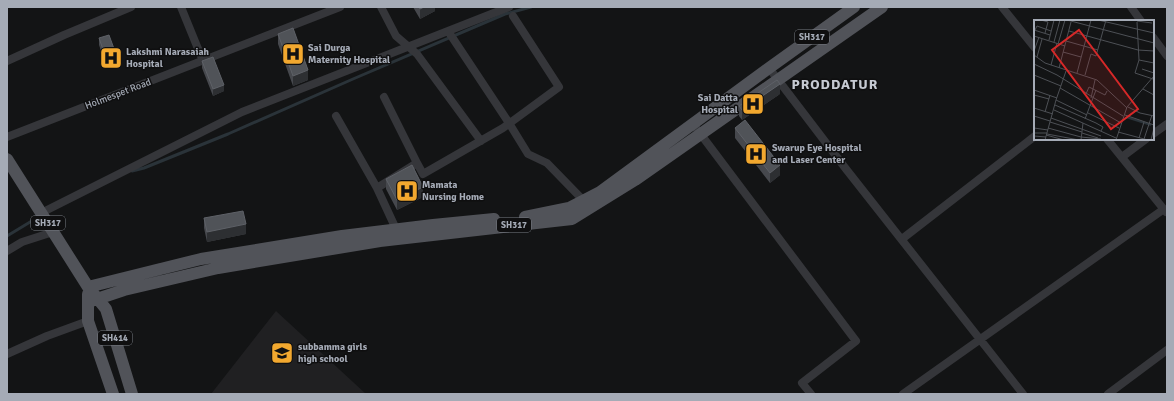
<svg xmlns="http://www.w3.org/2000/svg" width="1174" height="401" font-family="Signika,sans-serif">
	<rect width="100%" height="100%" fill="#131415"/>
	<path fill="#202022" d="M276,311L366,394H211Z"/>
	<g fill="none" stroke-linecap="round" stroke-linejoin="round">
		<path stroke="#2a3339" stroke-width="3" d="M132,171L144,168L228,134L353,79L505,14L531,7
			M7,236L40,216"/>
		<path stroke="#35363a" stroke-width="8" d="M181,7L203,61
			M381,7L396,36L417,54L481,141
			M1002,7L1035,48
			M1131,7L1141,21
			M448,31L509,123L528,154L547,163L583,200
			M1153,37L1167,56
			M7,61L64,35L131,7
			M769,68L846,169L1023,394
			M384,97L417,163
			M336,116L377,188
			M693,124L856,341L802,383L811,394
			M1153,134L1167,124
			M7,137L340,7
			M1107,139L1166,212
			M1122,157L1146,139
			M47,210L242,112L509,7
			M396,229L377,188L417,163L423,174L503,128L559,87L513,16
			M902,239L1035,136
			M7,251L22,242L53,232
			M7,354L47,336L88,321
			M903,394L1164,209
			M1108,394L1167,350"/>
		<path stroke="#515359" stroke-width="12" d="M7,159L88,287L106,309L132,394
			M525,217L569,208L600,192L769,68L854,7
			M88,287L201,259L342,236L433,225L494,219
			M88,294V321L113,394
			M88,302L124,290L218,268L380,241L572,219L635,180L882,7"/>
	</g>
	<path fill="#46484d" d="M413,7H435V11L420,19Z
		M278,34L308,80L293,86L278,44Z
		M99,38L117,64L107,68L99,45Z
		M202,61L224,91L213,96L202,68Z
		M780,94L742,120L739,116V106Z
		M735,128L780,175L770,183L735,138Z
		M386,179L423,197L397,210L386,189Z
		M204,218L246,234L207,242L204,228Z"/>
	<path fill="#2d2f32" d="M424,7H435V11L420,19V9Z
		M117,57V64L107,68V61Z
		M308,70V80L293,86V76Z
		M780,84V94L742,120V110Z
		M224,85V91L213,96V89Z
		M780,165V175L770,183V173Z
		M423,187V197L397,210V200Z
		M246,224V234L207,242V232Z"/>
	<path fill="#505358" stroke="#5e6167" d="M419,7H424L420,9Z
		M293,28L308,70L293,76L278,34Z
		M109,35L117,57L107,61L99,38Z
		M213,57L224,85L213,89L202,61Z
		M777,80L780,84L742,110L739,106Z
		M745,120L780,165L770,173L735,128Z
		M412,165L423,187L397,200L386,179Z
		M243,211L246,224L207,232L204,218Z"/>
	<defs>
		<g id="hospital-square" transform="scale(1.15)"><rect x="-9" y="-9" width="18" height="18" rx="4" fill="#f2a82f" stroke="#0f0f10"/><path d="M-5-5h3v3.5h4V-5h3V5h-3V1.5h-4V5h-3Z" fill="#111"/></g>
		<g id="school-square" transform="scale(1.15)"><rect x="-9" y="-9" width="18" height="18" rx="4" fill="#f2a82f" stroke="#0f0f10"/><path d="M0-5L7-2L0 1L-7-2ZM-4 1L0 2.5L4 1V4Q0 6-4 4Z" fill="#111"/></g>
	</defs>
	<g fill-rule="evenodd">
		<use href="#hospital-square" x="293" y="54"/>
		<use href="#hospital-square" x="111" y="58"/>
		<use href="#hospital-square" x="753" y="104"/>
		<use href="#hospital-square" x="756" y="154"/>
		<use href="#hospital-square" x="407" y="191"/>
		<use href="#school-square" x="282" y="353"/>
	</g>
	<g text-anchor="middle" dominant-baseline="central" stroke-width="3" stroke-linejoin="round" paint-order="stroke">
		<g fill="#0f0f10" stroke="#787c84" stroke-width="1">
			<rect x="795" y="30" width="34" height="14" rx="3"/>
			<rect x="31" y="216" width="34" height="14" rx="3"/>
			<rect x="497" y="218" width="34" height="14" rx="3"/>
			<rect x="98" y="331" width="34" height="14" rx="3"/>
		</g>
		<g font-size="9" font-weight="bold" fill="#a5abb6">
			<text x="812" y="37">SH317</text>
			<text x="48" y="223">SH317</text>
			<text x="514" y="225">SH317</text>
			<text x="115" y="338">SH414</text>
		</g>
		<g font-size="10" font-weight="bold" fill="#a5abb6" stroke="#0f0f10" text-anchor="start">
			<text x="308" y="48">Sai Durga<tspan x="308" dy="12">Maternity Hospital</tspan></text>
			<text x="126" y="52">Lakshmi Narasaiah<tspan x="126" dy="12">Hospital</tspan></text>
			<text x="738" y="98" text-anchor="end">Sai Datta<tspan x="738" dy="12">Hospital</tspan></text>
			<text x="772" y="148">Swarup Eye Hospital<tspan x="772" dy="12">and Laser Center</tspan></text>
			<text x="422" y="185">Mamata<tspan x="422" dy="12">Nursing Home</tspan></text>
			<text x="298" y="347">subbamma girls<tspan x="298" dy="12">high school</tspan></text>
		</g>
		<g font-size="10" fill="#a5abb6" stroke="#0f0f10">
			<text transform="translate(118 94) rotate(-21)">Holmespet Road</text>
		</g>
		<g font-size="14" font-weight="bold" letter-spacing="1" fill="#c6cad2" stroke="#0f0f10">
			<text x="835" y="84">PRODDATUR</text>
		</g>
	</g>
	<g transform="translate(1034 20)">
		<rect width="120" height="120" fill="#131415"/>
		<path fill="none" stroke="#2a3339" stroke-width="2" d="M92,97L117,105"/>
		<path fill="none" stroke="#4d5055" stroke-width="1" d="M7,0L14,2L11,13M33,0L120,23M64,0L120,13M103,1L118,3M103,2L105,40L101,53L119,59M0,10L16,15M1,10L3,6L17,11M35,11L104,30L120,31M0,16L31,26M15,20L20,0M32,21L64,30M20,22L26,0M24,24L31,0M0,31L5,17M29,32L47,37M0,35L11,43L63,60L93,88M3,37L8,19M105,40L120,43M0,44L23,55L89,96M17,45L23,23M25,48L37,2M108,49L120,53M43,53L57,0M0,55L27,66M51,55L57,34L62,36L72,0M26,68L87,103M109,69L120,75M0,70L23,78M52,74L55,67L71,75L73,71M0,75L15,79M57,78L61,60M22,80L32,51M21,85L62,103L69,107L67,111M94,87L106,93L120,96M0,88L19,94M20,90L82,118M11,92L16,75M54,93L85,108M91,95L120,105M0,96L16,101M17,98L67,116M51,99L62,70M16,102L48,112M0,108L14,110M14,108L47,117L67,119M84,112L114,120M0,113H13M48,113L64,118M13,114L45,120M12,115L30,120M0,116L12,117M105,118L110,102M110,119L118,95M11,120L22,80L53,95M47,120L49,103M82,120L93,87L120,56M117,120L120,108"/>
		<path fill="#d62828" fill-opacity="0.15" stroke="#d62828" stroke-width="2" d="M45,10L104,89L77,109L18,30Z"/>
		<rect width="120" height="120" fill="none" stroke="#a5abb6" stroke-width="2"/>
	</g>
	<rect width="1174" height="401" fill="none" stroke="#a5abb6" stroke-width="16"/>
</svg>
